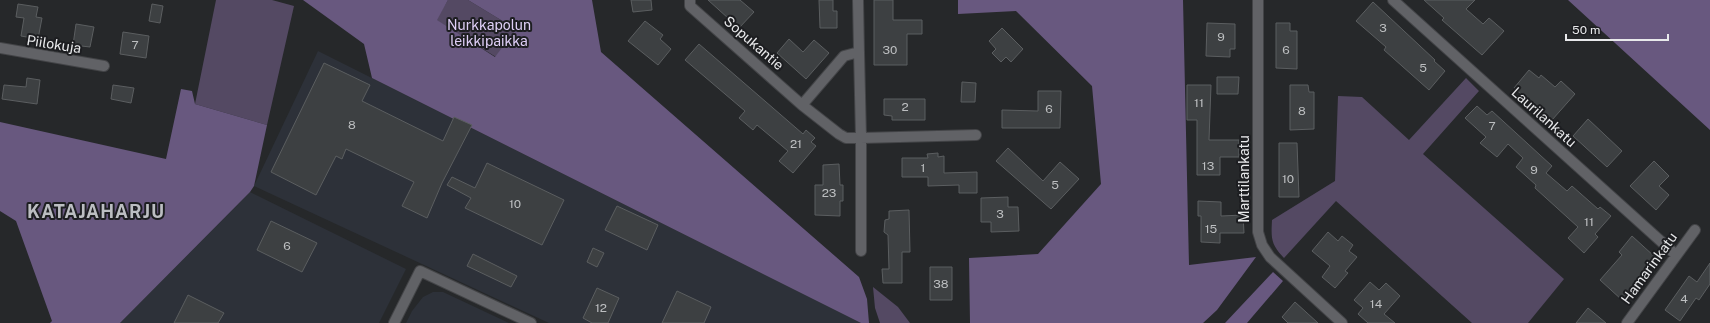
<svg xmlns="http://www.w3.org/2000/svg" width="1710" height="323" font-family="'Public Sans',sans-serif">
	<rect width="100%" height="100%" fill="#26282a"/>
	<path fill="#2d3139" d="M318,51L861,323H549L254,186Z
		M250,192L406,269L379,323H120Z
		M433,292H443L509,323H406L412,311L423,297Z"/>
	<path fill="#544963" d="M216,0H272L294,6L267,125L195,104Z
		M448,0H468L516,29L496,57L436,20Z
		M1466,78L1479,91L1423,154L1564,279L1528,323H1472L1336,201L1284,258C1271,244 1271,239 1272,220L1335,181L1338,96L1362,97L1409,140Z
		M873,287L898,307L910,323H880L875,308Z"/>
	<path fill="#68587f" d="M303,0H448L437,20L495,57L516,29L468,0H592L601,52L859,277L867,299L869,323H861L372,78L364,44Z
		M958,0H1183L1189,265L1256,257L1217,310L1203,323H970L969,258L1038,254L1101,184L1092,86L1016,11L958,14Z
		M1568,0H1710V130Z
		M181,89L192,91L195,104L267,125L254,186L250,192L120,323H50L52,321L16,221L0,211V122L166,159Z
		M1273,272L1283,281L1247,323H1225Z"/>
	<path fill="#3d4042" stroke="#5b5e60" d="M631,0H651L652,10L633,12Z
		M708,0H740L754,12L739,28Z
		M819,0H833V11H837V28H820Z
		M874,0H893V20H922V34H907V65H874Z
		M1424,0H1475L1466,9L1483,24L1489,18L1504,31L1482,55L1442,20L1444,18Z
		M1373,2L1435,60L1434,61L1445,71L1429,90L1384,50L1386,47L1356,21Z
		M18,4L38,7L36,17L42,18L38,39L21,36L24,18L16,17Z
		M152,4L163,6L160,23L149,21Z
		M645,21L663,35L660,39L671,49L658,65L628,41Z
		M1207,23L1235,24V49H1230V57L1206,56Z
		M1276,23H1290V31H1297V69L1276,68Z
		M76,24L94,27L90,47L73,45Z
		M1002,28L1023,49L1011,62L1006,57L1001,62L992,53L996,49L989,41Z
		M123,32L149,36L146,58L120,54Z
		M789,39L803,52L814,40L829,53L806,79L777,53Z
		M699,44L803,134L806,130L815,138L811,142L816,146L793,173L779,161L788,151L757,125L753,130L739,118L745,111L685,60Z
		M324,63L370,85L362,101L443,141L454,117L472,125L442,183L427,218L402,206L414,182L346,149L342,159L336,156L316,195L271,172Z
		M1529,70L1539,78L1541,75L1555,87L1561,81L1575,94L1552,120L1514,88Z
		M1217,77H1239L1238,94H1217Z
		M27,78L40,80L37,104L2,99L4,85L26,87Z
		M962,82L976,83L975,102H961Z
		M113,85L134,88L131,103L111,99Z
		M1187,85H1211L1209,140H1239V157H1220V175H1197V120H1187Z
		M1290,85H1308L1309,92H1314V129L1290,130Z
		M1038,91H1061L1060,128H1002V110L1038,111Z
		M884,99H925V120H892V116L884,115Z
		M1477,106L1487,115L1492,111L1552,166L1546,173L1567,191L1572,186L1598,209L1600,207L1611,216L1595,234L1598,237L1584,253L1568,238L1578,227L1535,188L1536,185L1516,167L1523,158L1508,144L1497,157L1480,143L1486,137L1465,118Z
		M1588,119L1622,151L1607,167L1573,136Z
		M1279,143H1297L1299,197H1279Z
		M1008,148L1043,181L1060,162L1079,179L1051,209L996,161Z
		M938,153V157L944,156V173L977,172V193H959V185L928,186V177H902V158H928L927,154Z
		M1654,161L1669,176L1659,186L1669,195L1656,210L1630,186Z
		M487,163L564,200L542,245L465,208L471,198L447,185L452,177L475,188Z
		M839,164L840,185H843V201H840V216L815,215V185H823V165Z
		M1008,197V207H1018L1019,231L991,232V222H981V198Z
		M1198,201L1221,202V216L1243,215L1244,233H1220V243L1201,242V216H1198Z
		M617,206L658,225L647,250L605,230Z
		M909,210L910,252H902V283H883L882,269H889L888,235L884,232L885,220L889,219V211Z
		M271,221L317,243L302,272L257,250Z
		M1328,232L1338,241L1342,236L1353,245L1349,251L1357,257L1345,271L1348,273L1335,288L1322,277L1330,266L1312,251Z
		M1632,236L1655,257L1644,269L1647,272L1622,300L1600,280L1622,255L1619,252Z
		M593,248L604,253L597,267L587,262Z
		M473,254L517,276L511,287L467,266Z
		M1710,263V284L1699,300L1696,298L1680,321L1665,310L1689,276L1697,282Z
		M930,267H952V300H930Z
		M1370,282L1379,290L1386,283L1400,296L1384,314L1395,323H1368L1358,314L1363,308L1354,300Z
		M597,288L619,298L608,323H592L583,318Z
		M677,291L711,307L704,323H662Z
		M188,295L224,313L218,323H174Z
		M1295,302L1318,323H1288L1282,317Z
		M1588,308L1606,323H1576Z"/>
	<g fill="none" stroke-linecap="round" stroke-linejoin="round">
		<g stroke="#434447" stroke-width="12">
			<path id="minor" d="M690,0V6L802,105L839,134L846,138H861L859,52L844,56L802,105
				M858,0L859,52
				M1258,0V232L1262,245L1270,257L1342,323
				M1393,0L1675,254
				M0,48L104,66
				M861,251V138L976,135
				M394,323L420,271L531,323
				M1627,323L1695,230"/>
		</g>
		<use href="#minor" stroke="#616266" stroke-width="10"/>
	</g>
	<g text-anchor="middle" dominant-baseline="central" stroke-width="4" stroke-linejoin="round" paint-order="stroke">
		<g font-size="12" fill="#bdbfc1">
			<text x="1383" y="28">3</text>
			<text x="1221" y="37">9</text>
			<text x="135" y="45">7</text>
			<text x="890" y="50">30</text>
			<text x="1286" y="50">6</text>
			<text x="1423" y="68">5</text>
			<text x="1199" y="103">11</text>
			<text x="905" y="107">2</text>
			<text x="1049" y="109">6</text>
			<text x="1302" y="111">8</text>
			<text x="352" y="125">8</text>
			<text x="1492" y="126">7</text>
			<text x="796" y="144">21</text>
			<text x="1208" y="166">13</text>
			<text x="923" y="168">1</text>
			<text x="1534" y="170">9</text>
			<text x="1288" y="179">10</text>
			<text x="1055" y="185">5</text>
			<text x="829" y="193">23</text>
			<text x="515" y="204">10</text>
			<text x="1000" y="214">3</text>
			<text x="1589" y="222">11</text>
			<text x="1211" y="229">15</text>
			<text x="287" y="246">6</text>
			<text x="941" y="284">38</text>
			<text x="1684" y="299">4</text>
			<text x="1376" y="304">14</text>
			<text x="601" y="308">12</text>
		</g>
		<g font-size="14" fill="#dfcff7" stroke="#1d1e21">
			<text x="489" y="25">Nurkkapolun<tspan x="489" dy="16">leikkipaikka</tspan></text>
		</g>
		<g font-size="14" fill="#e8e9eb" stroke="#1d1e21">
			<text transform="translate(754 43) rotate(41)">Sopukantie</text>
			<text transform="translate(54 44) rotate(9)">Piilokuja</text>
			<text transform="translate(1544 117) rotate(42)">Laurilankatu</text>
			<text transform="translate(1244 179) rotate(-90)">Marttilankatu</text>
			<text transform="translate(1649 268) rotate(-54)">Hamarinkatu</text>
		</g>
		<g font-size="18" font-weight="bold" letter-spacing="1" fill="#bcbec2" stroke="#1d1e21">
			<text x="96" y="211">KATAJAHARJU</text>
		</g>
	</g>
	<path d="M1566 34v6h102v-6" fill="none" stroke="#e8e9eb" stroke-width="2"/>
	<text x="1572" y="34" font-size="12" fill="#e8e9eb" stroke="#1d1e21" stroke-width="3" paint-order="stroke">50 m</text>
</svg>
